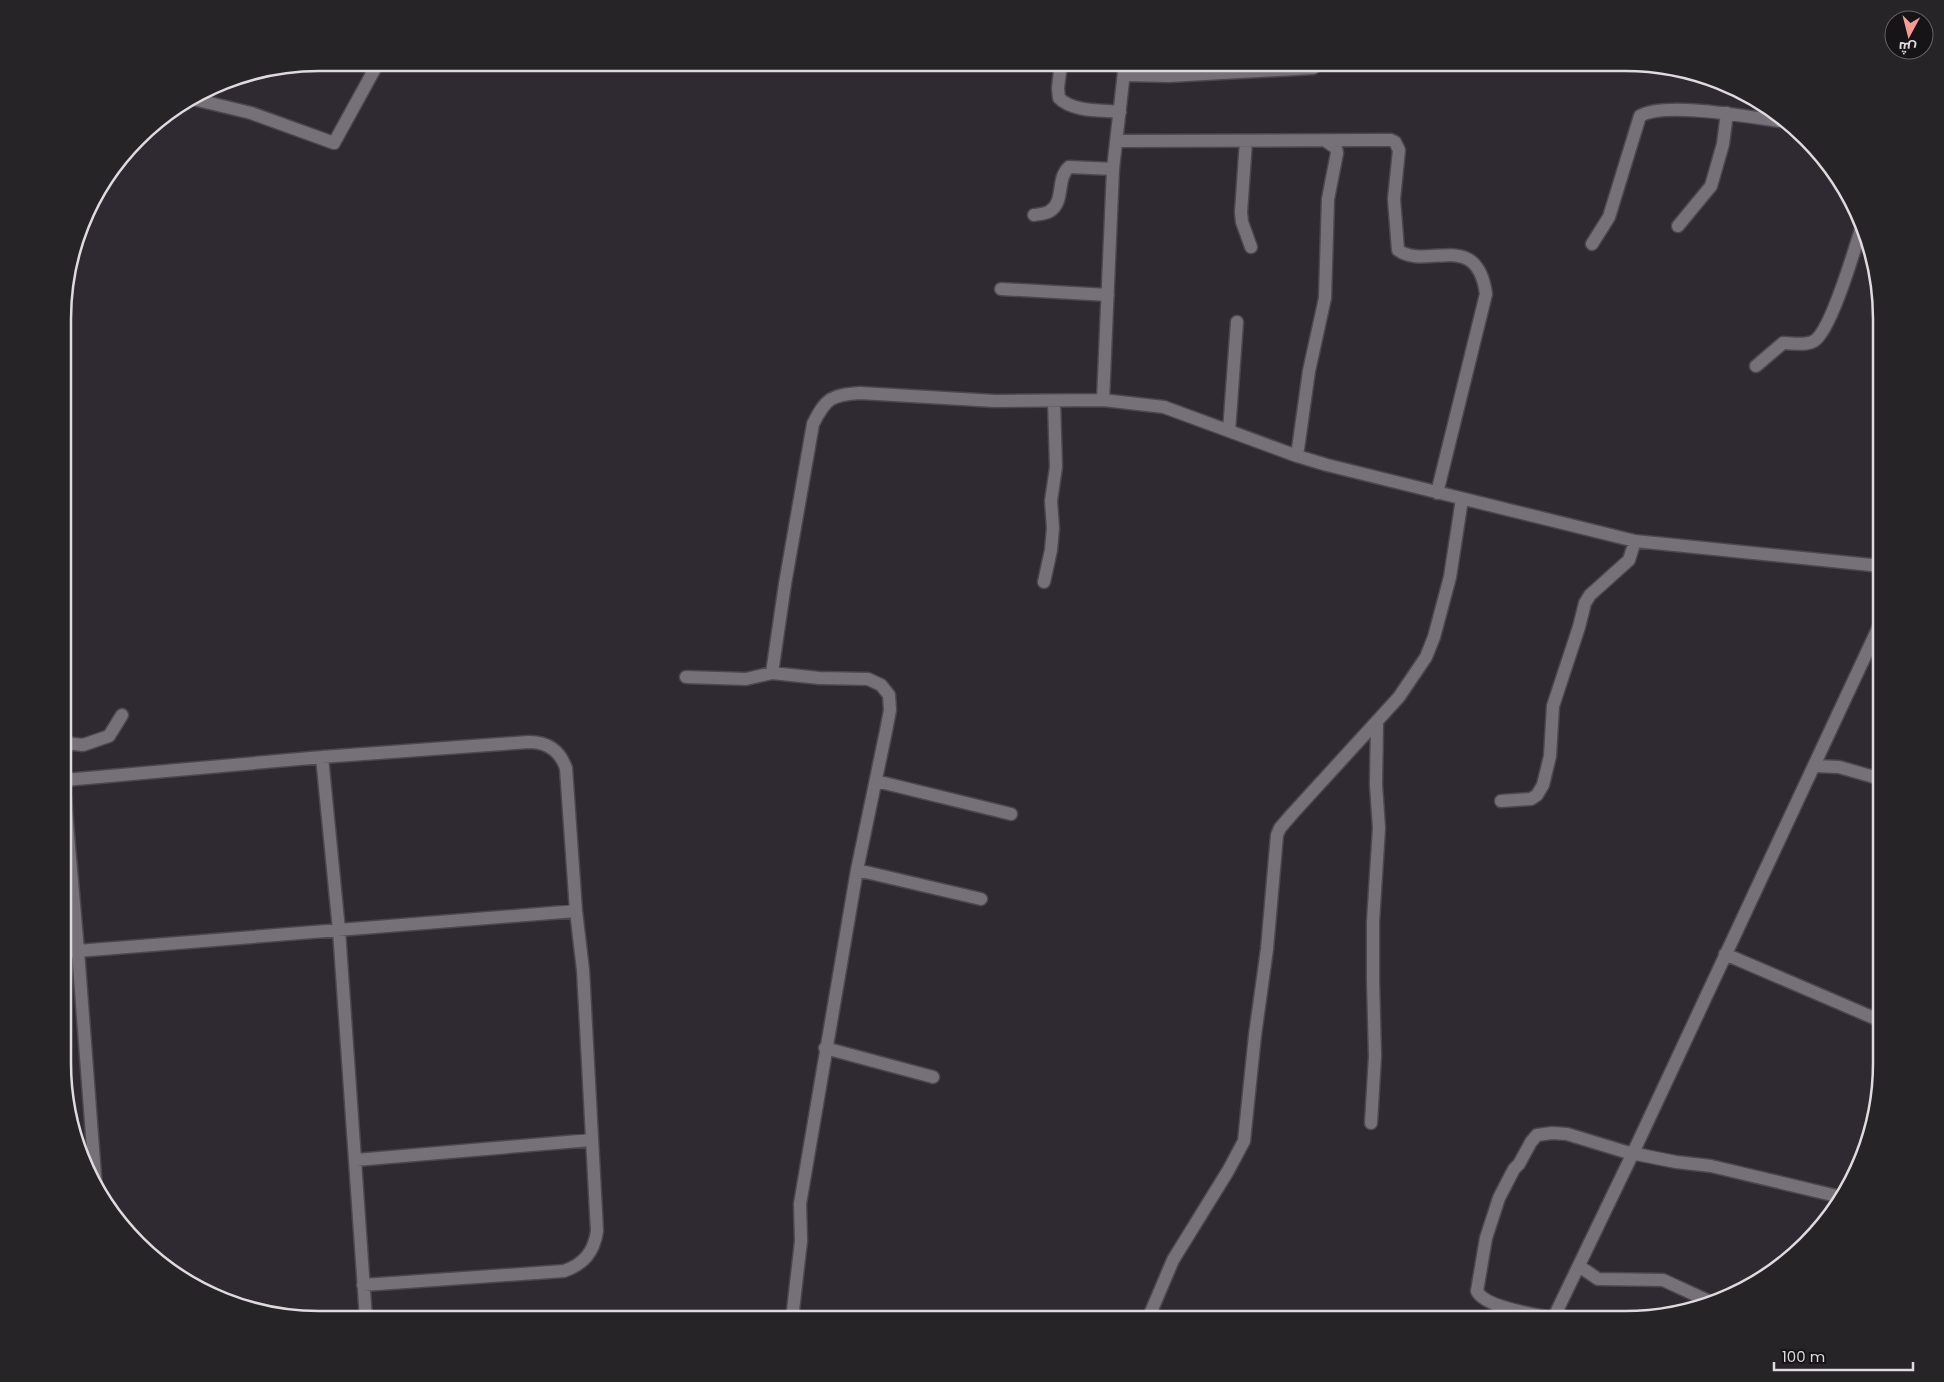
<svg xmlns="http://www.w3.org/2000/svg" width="1944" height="1382" font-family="Poppins,Cairo,sans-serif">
	<rect width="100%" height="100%" fill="#2f2a32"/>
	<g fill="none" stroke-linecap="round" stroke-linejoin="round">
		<g stroke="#4b474d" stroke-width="15">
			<path id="minor" d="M1061,63L1058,88L1059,98C1073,112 1101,110 1120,112
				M1124,75L1169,76L1313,68L1320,63
				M193,99L251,113L334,143L378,63
				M1116,141L1374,140H1391L1395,142L1399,150L1394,199L1398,250C1426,271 1477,228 1486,294L1437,493
				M1246,141L1241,212L1242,222L1251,247
				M1034,215C1039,214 1046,214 1050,211C1065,202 1056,178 1069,167L1113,169
				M1678,226L1711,186L1723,144L1727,113
				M1592,244L1609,217L1640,116C1665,101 1749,117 1779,121L1785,120
				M1001,289L1108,295
				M1756,366L1783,343C1793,343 1805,346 1814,341C1831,331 1855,248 1862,226
				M1103,400L1113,169L1125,63
				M1229,431L1237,322
				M1297,456L1309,371L1325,298L1328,199L1337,153L1336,148L1326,141
				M1044,582L1051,550L1053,528L1051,501L1056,467L1054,401
				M772,673L785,584L813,424C826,398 831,395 860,393L995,401L1103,400L1164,407L1297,456L1327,465L1635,541L1881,566
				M686,677L746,679L772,673L819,678L868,679L881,685L889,695L890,710L886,731L857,870L800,1204L801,1241L792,1319
				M65,743L83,745L109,736L122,715
				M322,757L339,930L366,1319
				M1814,766L1839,767L1881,779
				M65,780L322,757L529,742C548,742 560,751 566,768L576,911L583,970L597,1231C594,1252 584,1264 564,1271L363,1285
				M876,781L1011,814
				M65,799L78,951L96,1188
				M1501,801L1531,799L1537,795L1543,785L1550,756L1553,706L1579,627L1585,603L1590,595L1629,560L1635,541
				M857,870L981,899
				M65,952L576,911
				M1725,954L1881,1021
				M825,1048L933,1077
				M1371,1123L1375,1056L1373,980V922L1379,828L1376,785L1377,721
				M356,1160L591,1140
				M1579,1266L1598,1279L1663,1280L1713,1303
				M1553,1318C1536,1315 1484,1307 1477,1291L1486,1238L1499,1198L1514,1169L1519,1164L1531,1142L1537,1135L1552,1133L1567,1134L1626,1152L1676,1162L1711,1166L1841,1197
				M1148,1319L1173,1260L1228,1171L1244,1141L1255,1035L1267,949L1277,835L1280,828L1293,813L1399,697L1426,657L1434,637L1450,577L1462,499
				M1553,1319L1633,1153L1881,622"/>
		</g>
		<use href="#minor" stroke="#767079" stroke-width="12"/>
	</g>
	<path d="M0 0H1944V1382H0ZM319 71H1625A248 248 0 0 1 1873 319V1063A248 248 0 0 1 1625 1311H319A248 248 0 0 1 71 1063V319A248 248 0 0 1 319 71Z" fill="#262427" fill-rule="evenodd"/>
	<path fill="none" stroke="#dedadf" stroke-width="2.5" d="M319 71H1625A248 248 0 0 1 1873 319V1063A248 248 0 0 1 1625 1311H319A248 248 0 0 1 71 1063V319A248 248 0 0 1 319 71Z"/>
	<g transform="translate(1909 35) rotate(187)"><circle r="24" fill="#161417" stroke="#666367"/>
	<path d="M0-4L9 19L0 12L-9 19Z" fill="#f59c94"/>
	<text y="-8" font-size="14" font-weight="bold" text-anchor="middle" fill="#dedadf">ش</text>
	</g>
	<path d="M1774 1362v8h139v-8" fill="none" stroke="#dedadf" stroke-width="2.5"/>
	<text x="1782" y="1362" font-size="15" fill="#dedadf" stroke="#161417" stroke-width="4" paint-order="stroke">100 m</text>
</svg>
